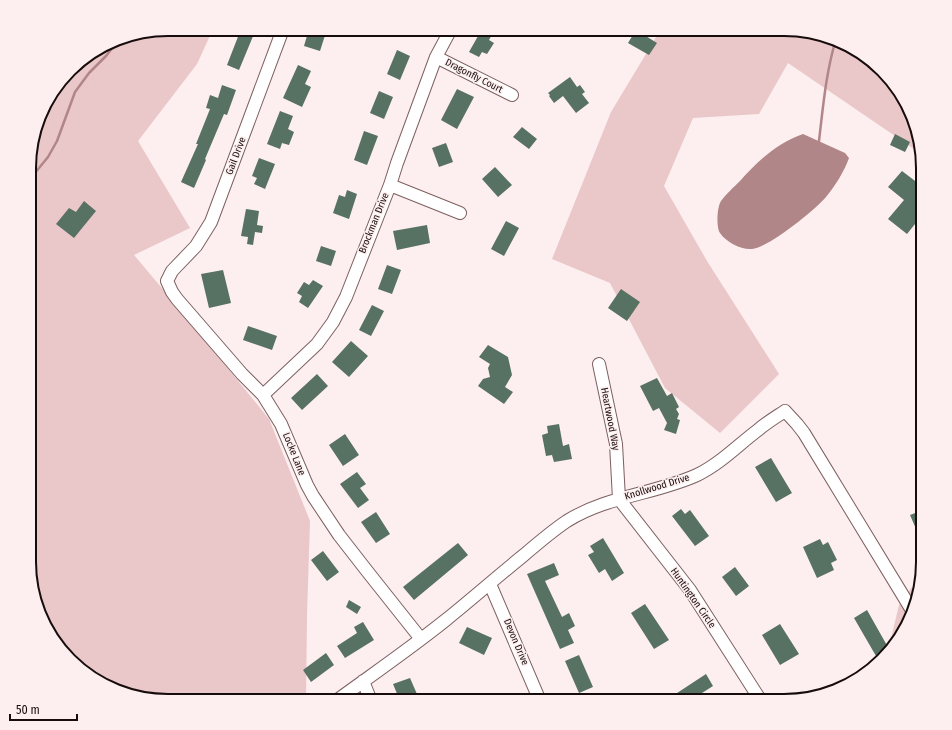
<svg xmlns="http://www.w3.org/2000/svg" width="952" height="730" font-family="'Fira Sans Condensed',sans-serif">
	<rect width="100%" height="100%" fill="#fdeeef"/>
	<path fill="#eac7c8" d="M168,29H213L197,64L138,141L190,228L134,255L187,318L269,419L310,521L307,615L306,701H159L115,691L76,667L43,624L29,572L30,149L47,99L76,63L123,36Z
		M661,29H793L837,39L876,63L909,107L920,153L788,63L759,114L693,118L664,186L707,261L779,374L720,433L665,388L610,283L552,259L611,112Z
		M922,573L913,615L887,655L899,605Z"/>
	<path fill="#b18688" d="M803,134L845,153L849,158C844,172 835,186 826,197C815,210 768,248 752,249C741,250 726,242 720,233C716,227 717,207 721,201C726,194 734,187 740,181C758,161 777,143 803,134Z"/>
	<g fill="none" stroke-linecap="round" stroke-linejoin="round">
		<path stroke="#b18688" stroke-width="2.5" d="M819,141C823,107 826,72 836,39
			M30,179L48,157L57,141L75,92L89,73L106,56L121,37"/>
	</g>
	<path fill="#577162" d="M241,29H256L239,70L227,65Z
		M309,29H327L320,51L304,46Z
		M482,29H495L489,40L494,43L487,54L482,52L479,57L469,52Z
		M636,30L657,43L649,55L628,43Z
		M397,50L410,56L400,80L387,74Z
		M298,65L311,71L305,84L311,87L302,107L283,98Z
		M570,77L577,87L580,85L585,92L582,94L589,103L576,113L563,96L554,103L549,96L550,95L548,93Z
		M222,85L236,90L227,115L224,114L205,159L206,160L194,188L181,182L198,144H196L210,109L206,108L210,95L218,98Z
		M457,89L474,97L457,129L441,120Z
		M379,91L393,97L384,119L370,113Z
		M280,111L293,116L288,129L294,132L289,145L282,143L280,149L267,144Z
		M522,127L537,139L529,149L513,137Z
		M364,131L378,136L367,165L354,160Z
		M895,134L910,142L905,152L890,145Z
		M446,143L453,162L439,167L432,148Z
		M259,158L275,164L265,189L254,184L257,178L252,176Z
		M495,167L512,185L498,197L482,179Z
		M902,171L923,187V214L907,234L888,219L904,200L888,187Z
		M347,190L357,194L349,219L333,213L339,195L345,197Z
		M84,201L96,211L74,238L56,224L69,208L76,212Z
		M246,209L259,211L257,225L263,226L262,233L255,232L253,245L247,244L248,237L241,236Z
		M506,221L519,228L504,256L491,249Z
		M427,225L430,243L397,250L393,231Z
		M321,246L336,251L331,266L316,261Z
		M387,265L401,270L392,294L378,289Z
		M223,270L231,303L209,308L201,274Z
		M313,280L323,286L308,308L299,302L302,296L297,293L304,282L309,285Z
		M621,289L640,302L627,321L608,308Z
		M372,305L384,311L371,336L359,330Z
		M248,326L277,336L272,350L243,340Z
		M351,341L368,356L349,377L332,362Z
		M488,345L508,357L512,375L505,387L513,392L504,404L478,386L483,379L490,377L488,368L490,364L479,357Z
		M317,374L328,386L302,410L291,398Z
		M657,378L667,396L672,393L679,407L676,409L679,414L677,419L680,420L676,434L664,430L667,423L659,408L653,411L640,386Z
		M559,424L563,446L569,444L572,459L554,462L552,455L546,456L542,435L548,433L547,426Z
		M345,434L359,455L343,466L329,445Z
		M771,458L792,493L776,502L755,467Z
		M357,472L366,484L360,488L369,500L358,508L340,484Z
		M681,509L685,514L690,510L709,536L695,546L672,516Z
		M923,510V545L910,515Z
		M376,512L390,534L376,543L361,522Z
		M603,538L624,573L612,581L605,569L599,573L588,555L594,552L590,546Z
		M820,539L823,545L828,542L837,560L831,563L834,570L817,578L803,547Z
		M458,543L468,555L414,600L403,587Z
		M323,551L339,572L327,581L311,560Z
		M554,563L559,575L545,581L562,617L569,613L575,626L568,630L574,643L560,649L527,574Z
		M735,567L749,586L736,596L722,577Z
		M349,600L361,607L357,614L346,607Z
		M645,604L669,640L654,649L631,613Z
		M867,610L889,649L876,656L854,618Z
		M363,622L374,640L345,658L337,646L357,633L354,627Z
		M780,624L799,654L780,665L762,635Z
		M467,627L492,638L484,655L459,643Z
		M326,653L334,665L311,682L303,670Z
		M579,655L593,687L579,693L565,661Z
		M706,674L713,686L702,693L707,701H678L674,695Z
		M410,678L420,701H400L393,684Z"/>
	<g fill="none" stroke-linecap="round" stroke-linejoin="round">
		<g stroke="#7d6061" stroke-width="14">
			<path id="minor" d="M283,29L211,222L196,246L172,271L167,281L172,292L177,299L242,374L263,395L281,424L307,485L313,496L339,535L367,571L421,639
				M436,57L512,95
				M390,185L460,213
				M599,364L616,444L619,499L690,590L761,701
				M263,395L317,344L333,322L346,297L390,185L397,163L436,57L451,29
				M490,584L540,701
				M363,681L371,701
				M336,701C373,674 411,648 447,619C473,598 498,576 524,555C538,543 552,531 567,521C607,496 655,494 697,475C720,464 738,445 758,430C766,423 776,417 785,411L797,424L804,433L913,612"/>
		</g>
		<use href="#minor" stroke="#fff" stroke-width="12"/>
	</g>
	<g text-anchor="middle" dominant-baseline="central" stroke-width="3" stroke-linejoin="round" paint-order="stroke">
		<g font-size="10" fill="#170c0c" stroke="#fdeeef">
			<text transform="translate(474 76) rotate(27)">Dragonfly Court</text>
			<text transform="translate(236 156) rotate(-69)">Gail Drive</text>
			<text transform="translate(374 223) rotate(-68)">Brockman Drive</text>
			<text transform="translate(610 419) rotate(79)">Heartwood Way</text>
			<text transform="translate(294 454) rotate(68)">Locke Lane</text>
			<text transform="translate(657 487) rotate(-17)">Knollwood Drive</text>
			<text transform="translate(693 598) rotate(55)">Huntington Circle</text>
			<text transform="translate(516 642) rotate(67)">Devon Drive</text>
		</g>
	</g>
	<path d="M0 0H952V730H0ZM168 36H784A132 132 0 0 1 916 168V562A132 132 0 0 1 784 694H168A132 132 0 0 1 36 562V168A132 132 0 0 1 168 36Z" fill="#fdeeef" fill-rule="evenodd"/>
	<path fill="none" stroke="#170c0c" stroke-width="2" d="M168 36H784A132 132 0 0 1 916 168V562A132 132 0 0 1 784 694H168A132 132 0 0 1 36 562V168A132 132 0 0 1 168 36Z"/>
	<path d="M10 714v6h67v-6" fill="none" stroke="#170c0c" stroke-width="2"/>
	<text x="16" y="714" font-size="12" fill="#170c0c" stroke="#fdeeef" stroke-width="3" paint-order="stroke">50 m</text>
</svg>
